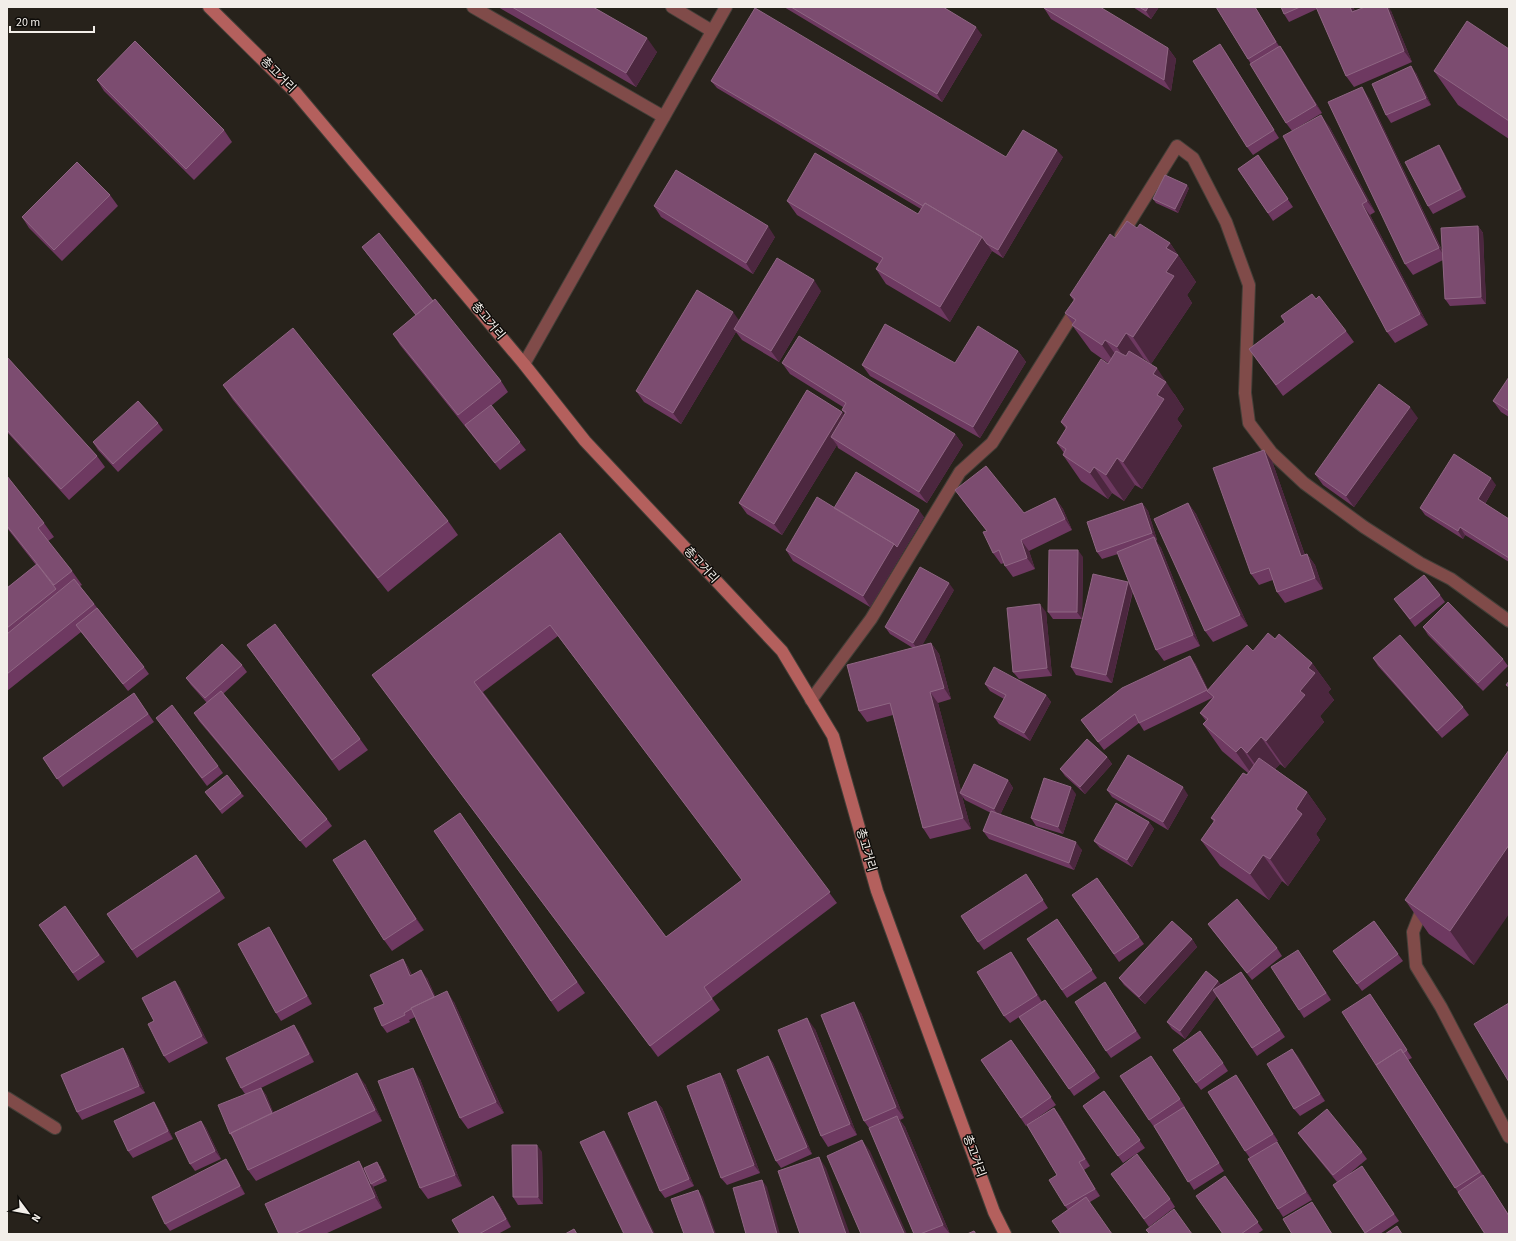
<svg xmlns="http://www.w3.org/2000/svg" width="1516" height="1241" font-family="'Source Sans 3','Noto Sans KR',sans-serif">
	<rect width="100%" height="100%" fill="#27221b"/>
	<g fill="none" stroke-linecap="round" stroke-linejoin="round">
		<g stroke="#433f38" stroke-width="14">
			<path id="lane" d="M473,7L664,117
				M672,7L712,31
				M524,364L726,7"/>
		</g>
		<g stroke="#433f38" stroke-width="14">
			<path id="street" d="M1121,236L1177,146L1193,158L1226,222L1249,285L1245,393L1249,423L1271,452L1304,483L1364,527L1420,563L1451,579L1509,621
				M811,700L871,619L960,472L992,443L1078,306
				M1424,904L1413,932L1416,966L1441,1007L1509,1137
				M7,1098L55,1128"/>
		</g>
		<g stroke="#433f38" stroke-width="14">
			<path id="secondary" d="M209,7L296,93L524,364L585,441L782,651L833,736L877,891L994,1212L1005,1234"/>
		</g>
		<use href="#lane" stroke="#804b49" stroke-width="12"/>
		<use href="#street" stroke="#804b49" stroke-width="12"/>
		<use href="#secondary" stroke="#b4605d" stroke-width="12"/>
	</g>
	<path fill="#6e3961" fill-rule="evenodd" d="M498,7H593L657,52L636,87Z
		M784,7H943L982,35L942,102Z
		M1133,7H1159L1151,19Z
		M1216,7H1255L1279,46L1285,53L1322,113L1292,131L1286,123L1251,64Z
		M1281,7H1353L1355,11H1391L1412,62L1354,87L1346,76L1317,9L1289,22L1284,14Z
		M1044,8L1168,48L1176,59L1171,91L1051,19Z
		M1509,49V139L1458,105L1434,71Z
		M1225,51L1279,138L1253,155L1247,147Z
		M1416,73L1431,105L1391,123L1386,115Z
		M97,80L224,130L232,142L194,180L104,91Z
		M711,81L1006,157H1063L1003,258L992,251L950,322L886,284L876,269L879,264L797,215L787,201L918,214L921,209L717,88Z
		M1369,98L1442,250L1478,226L1483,233L1486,304L1450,306L1445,299L1443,260L1413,275L1405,264Z
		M1329,126L1375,212L1370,215L1428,325L1395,343L1387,332Z
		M1439,145L1444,153L1466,197L1433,214L1428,206Z
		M1258,155L1293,207L1273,221L1238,169Z
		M1189,188L1178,213L1156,203L1153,199Z
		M110,195L118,206L62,261L29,228L22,217Z
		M654,206L775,237L753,274L661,217Z
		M1137,228L1170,243L1196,282L1187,295L1192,303L1151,364L1144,359V360L1175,395L1184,409L1177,419L1182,426L1142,489L1135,485L1124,501L1112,493L1108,499L1081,481L1063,455L1064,453L1057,443L1066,429L1061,422L1108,363L1091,351L1072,325L1073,324L1065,313L1074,301L1070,295L1115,238Z
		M362,247L433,301L501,381L508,392L491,406L526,450L500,470L400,345L393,334L416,315L367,254Z
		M821,291L779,362L742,340L736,332L681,424L644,402L636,391L739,321Z
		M1316,299L1346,331L1354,342L1283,396L1249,349Z
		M1018,351L1026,362L980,438L870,376L862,365L955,363Z
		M7,357L97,456L105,467L69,500L7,432Z
		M782,363L955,434L963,445L927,503L838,448L837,445L782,535L747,514L739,503L842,412L844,415L845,414L842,410L843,407L790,374Z
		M1509,377V417L1501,412L1493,401Z
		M223,385L448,521L458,535L388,592L233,400Z
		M1418,418L1354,507L1323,485L1315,474Z
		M158,423L163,430L118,472L98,450L93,442Z
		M1272,461L1305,555L1307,554L1315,565L1323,589L1285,603L1277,592L1273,580L1259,585L1251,574Z
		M7,476L44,523L54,537L48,541L72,571L82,585L80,586L144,667L149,674L128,691L81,632L7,691V588L36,565L7,528Z
		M1496,485L1485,504L1509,519V562L1465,535L1463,539L1425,515L1420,508Z
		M955,490L1024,513L1055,498L1063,509L1072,530L1029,551L1035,569L1013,577L1005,566L1004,563L1001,564L993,553L987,531L963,501Z
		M1142,503L1148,511L1157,540L1156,541L1161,548L1200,646L1164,661L1156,650L1133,591L1112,683L1076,675L1071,667L1128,582L1130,585L1118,554L1102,559L1097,552Z
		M1188,503L1196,514L1248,626L1213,642L1205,631Z
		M834,508L924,517L870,607L793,561L786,550Z
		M560,533L837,903L712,998L720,1010L658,1057L372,675ZM558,636L742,880L666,937L483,692Z
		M1083,557L1082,619H1053L1048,612Z
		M954,590L922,645L931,643L939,654L951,699L938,703L961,791L1008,780L1013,788L1000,815L1082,850L1074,870L989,839L983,831L991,813L965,800L962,796L971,829L930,839L923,828L893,715L867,722L859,711L913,648L890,634L885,627Z
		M1440,595L1445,602L1415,627L1394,599Z
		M1046,612L1052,676L1019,679L1013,672Z
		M1423,627L1503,659L1508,666L1483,691L1428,635Z
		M1275,639L1312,663L1331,689L1328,692L1334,700L1320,716L1324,722L1285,768L1280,764L1275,769L1307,792L1326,819L1316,834L1320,840L1288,886L1282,881L1269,900L1220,866L1201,840L1214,822L1211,818L1248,773L1222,751L1203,724L1206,721L1200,713L1212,698L1144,731L1139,723L1104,750L1081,720L1195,663L1208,690L1253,651Z
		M247,645L360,739L368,750L339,771Z
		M1373,658L1463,707L1469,715L1442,738L1378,666Z
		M242,665L247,672L223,694L327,819L332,826L306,848L199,721L194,713L207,703L191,685L186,678Z
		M985,684L1046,695L1051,702L1030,741L999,724L994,717L1004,699L990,691Z
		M134,693L154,722L63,787L43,758Z
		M156,718L218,766L223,773L207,786Z
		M1509,750L1474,965L1429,934L1405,900Z
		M1107,757L1112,764L1085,794L1065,776L1060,769Z
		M1107,790L1188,795L1168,830L1112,797Z
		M205,792L241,793L244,796L222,814Z
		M1076,794L1063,834L1036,826L1031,818Z
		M460,813L585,993L558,1012L434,831Z
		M1149,822L1154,829L1132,867L1100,848L1094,841Z
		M372,851L424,930L392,951L384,940Z
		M196,855L225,898L137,958L107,914Z
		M1097,878L1144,944L1119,962L1072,895Z
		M1031,881L1048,908L984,950L978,942Z
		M65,906L105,962L78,981L39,925Z
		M1057,919L1097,978L1067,998L1027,939Z
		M1374,921L1403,961L1362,991L1333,951Z
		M1208,924L1277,948L1282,956L1252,980L1213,931Z
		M274,935L312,1004L281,1021L276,1013Z
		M1192,939L1197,947L1145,1004L1124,985L1119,978Z
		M1303,957L1331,1000L1304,1018L1299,1010Z
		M403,959L408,967L412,975L427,978L435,996L454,1002L504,1113L468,1129L460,1118L415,1017L409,1020L410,1022L387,1033L382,1026L384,1004Z
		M1016,959L1042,1002L1045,1000L1100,1078L1074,1096L1019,1017L1010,1023L1004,1016Z
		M1241,972L1285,1037L1257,1056L1217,996L1185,1039L1172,1029L1167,1022L1218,981L1221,985Z
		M175,981L180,988L208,1043L169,1063L164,1056L154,1021Z
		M1110,990L1141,1038L1111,1058L1106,1051Z
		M1370,994L1412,1058L1408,1060L1509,1215V1234H1485L1376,1065Z
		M861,1013L904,1118L900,1120L905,1127L950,1234H914L869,1128L864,1121Z
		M815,1029L857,1135L828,1147L821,1136Z
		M299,1032L314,1062L261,1088L266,1095L273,1112L365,1084L382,1121L256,1181L248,1170L234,1139L230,1134L245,1094L241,1088Z
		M1011,1040L1056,1105L1033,1121L1054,1108L1060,1116L1090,1166L1084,1170L1100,1196L1090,1202L1068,1210L1065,1206L1057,1175L1027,1125L1026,1126L981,1060Z
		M123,1048L128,1056L145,1093L82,1120L77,1112Z
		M1292,1049L1325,1101L1300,1116L1294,1109Z
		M768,1056L773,1063L812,1154L781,1168L776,1161Z
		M1151,1056L1185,1107H1184L1224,1171L1194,1190L1154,1127L1149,1120Z
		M1223,1063L1228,1071L1201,1090L1196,1083Z
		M720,1073L725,1081L760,1173L727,1185L721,1178Z
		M420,1079L462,1186L428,1199L420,1188Z
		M1241,1082L1278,1141L1274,1144L1282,1150L1312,1200L1283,1217L1278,1209L1250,1158L1245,1151Z
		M1104,1091L1145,1148L1123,1163L1083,1106Z
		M656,1101L662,1108L694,1186L665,1198L660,1191Z
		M154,1102L159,1110L173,1139L133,1158L128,1151Z
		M201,1121L206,1128L221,1159L195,1171L190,1164Z
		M1298,1133L1362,1152L1367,1159L1349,1174L1362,1166L1399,1221L1380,1234H1366L1333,1185L1337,1182L1303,1140Z
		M542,1152L543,1204L518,1205L513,1197Z
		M380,1166L387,1181L373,1187V1186L382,1208L325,1234H279L364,1168Z
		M231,1167L245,1194L170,1231L165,1224Z
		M1111,1174L1170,1199L1175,1207L1149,1227Z
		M1225,1176L1263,1230L1257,1234H1223Z
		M493,1196L499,1204L511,1227L498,1234H460Z"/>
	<path fill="#4c273f" d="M1148,7H1159L1151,19L1146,11Z
		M1255,7L1281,49L1276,42Z
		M1350,7H1353L1360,23L1352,12Z
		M1387,7H1389L1391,11L1412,62L1404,51Z
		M976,27L982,35L942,102L937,94Z
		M647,38L657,52L636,87L626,73Z
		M1220,44L1225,51L1279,138L1274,130Z
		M1280,46L1285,53L1322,113L1316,105Z
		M1168,48L1176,59L1171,91L1164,80Z
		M1411,66L1416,73L1431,105L1426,98Z
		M1362,87L1369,98L1446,259L1439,248Z
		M1321,115L1329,126L1375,212L1367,201Z
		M1439,145L1444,153L1466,197L1461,189Z
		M1057,150L1063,157L1003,258L998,250Z
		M1187,185L1189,188L1178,213L1175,209Z
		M1362,204L1370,215L1428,325L1420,314Z
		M768,226L775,237L753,274L746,263Z
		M1478,226L1483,233L1486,304L1481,297Z
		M982,237L992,251L950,322L940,307Z
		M1170,243L1196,282L1187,295L1192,303L1151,364L1133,337L1166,272V248Z
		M814,280L821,291L779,362L771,351Z
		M733,312L741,323L734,329L736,332L681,424L673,413Z
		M1126,333L1144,359L1135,374L1117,347Z
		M1105,340L1124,366L1120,371L1102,345Z
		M1018,351L1026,362L980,438L973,427Z
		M1157,368L1184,409L1177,419L1182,426L1142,489L1123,462L1157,395L1153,374Z
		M1410,407L1418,418L1354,507L1346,496Z
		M842,412L850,423L831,437L837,445L782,535L774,524Z
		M955,434L963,445L927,503L919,492Z
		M1264,450L1272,461L1309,567L1301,556Z
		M1117,458L1135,485L1124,501L1106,475Z
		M1094,467L1112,493L1108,499L1090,473Z
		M1491,478L1496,485L1483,507L1478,499Z
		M1055,498L1063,509L1072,530L1065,519Z
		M1142,503L1148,511L1157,540L1152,533Z
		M1188,503L1196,514L1248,626L1240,615Z
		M919,510L924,517L870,607L863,596L894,544Z
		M1460,527L1465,535L1463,539L1458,531Z
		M1154,537L1161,548L1200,646L1193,635Z
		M1021,540L1029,551L1035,569L1027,558Z
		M1078,550L1083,557L1082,619L1077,612Z
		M1307,554L1315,565L1323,589L1315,578Z
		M1128,582L1133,589L1112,683L1106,675Z
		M949,583L954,590L919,651L913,643Z
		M1040,604L1046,612L1052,676L1047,668Z
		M931,643L939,654L951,699L944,688Z
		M1190,656L1195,663L1210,693L1207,691L1212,698L1207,690Z
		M1312,663L1331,689L1328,692L1334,700L1320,716L1324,722L1285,768L1266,741L1300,691L1308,668Z
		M930,692L938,703L962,794L960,793L962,796L971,829L963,818Z
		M1046,695L1051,702L1030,741L1024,733Z
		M1261,737L1280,764L1266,779L1247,753Z
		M1241,747L1259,773L1255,779L1236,752Z
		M1107,757L1112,764L1085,794L1080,787Z
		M1008,780L1013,788L999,817L994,809Z
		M1071,787L1076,794L1063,834L1058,827Z
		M1183,787L1188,795L1168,830L1163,822Z
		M1307,792L1326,819L1316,834L1320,840L1288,886L1270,859L1296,809Z
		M1149,822L1154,829L1132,867L1127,860Z
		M365,840L372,851L424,930L416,919Z
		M1076,842L1082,850L1074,870L1069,863Z
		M1509,845V914L1474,965L1450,931Z
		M1263,855L1282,881L1269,900L1250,874Z
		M269,927L274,935L312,1004L307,996Z
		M1192,939L1197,947L1145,1004L1139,997Z
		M1011,952L1016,959L1043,1003L1037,995Z
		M403,959L408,967L415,983L410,976Z
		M421,970L427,978L440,1006L435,998Z
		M175,981L180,988L208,1043L202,1036Z
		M1218,981L1223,988L1185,1039L1180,1031Z
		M1105,982L1110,990L1141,1038L1136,1031Z
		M447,991L454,1002L504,1113L496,1102Z
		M854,1002L861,1013L904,1118L896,1107Z
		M807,1018L815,1029L857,1135L850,1124Z
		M294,1025L299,1032L314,1062L309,1054Z
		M123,1048L128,1056L145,1093L139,1086Z
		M1292,1049L1298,1056L1325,1101L1320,1094Z
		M1401,1049L1488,1183L1509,1216L1483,1175Z
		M768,1056L773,1063L812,1154L807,1147Z
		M413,1068L420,1079L462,1186L455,1175Z
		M357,1073L365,1084L382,1121L375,1110Z
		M720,1073L725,1081L760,1173L754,1165Z
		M1236,1075L1241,1082L1278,1141L1273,1134Z
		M261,1088L266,1095L278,1123L273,1116Z
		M656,1101L662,1108L694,1186L689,1179Z
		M154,1102L159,1110L173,1139L168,1131Z
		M1184,1107L1189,1114L1224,1171Z
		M1054,1108L1060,1116L1090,1166L1085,1159Z
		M897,1116L905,1127L950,1234L943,1225Z
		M201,1121L206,1128L221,1159L215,1151Z
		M604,1131L611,1142L655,1234H653Z
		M862,1140L870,1151L907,1234H905L904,1233Z
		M1277,1142L1282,1150L1312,1200L1306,1192Z
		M537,1145L542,1152L543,1204L538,1197Z
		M819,1157L826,1168L850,1234H846Z
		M226,1159L231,1167L245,1194L240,1186Z
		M359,1161L366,1172L371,1184L373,1186L382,1208L375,1197Z
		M377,1162L380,1166L387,1181L384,1177Z
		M1079,1162L1084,1170L1100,1196L1095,1189Z
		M762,1180L767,1187L780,1234H777Z
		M698,1190L703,1197L716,1234H714Z
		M493,1196L499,1204L511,1227L506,1219Z
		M1312,1202L1318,1210L1332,1234Z"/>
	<path fill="#7c4c70" stroke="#8f6683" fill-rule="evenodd" d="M512,7H593L647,38L626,73Z
		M791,7H943L976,27L937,94Z
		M1044,7H1100L1168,48L1164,80L1044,8Z
		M1139,7H1148L1146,11Z
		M1216,7H1255L1276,42L1248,59Z
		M1281,7H1300L1284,14Z
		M1316,7H1350L1352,12L1365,7H1387L1404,51L1346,76Z
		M755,8L1006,157L1023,130L1057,150L998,250L987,244L982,237L925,203L923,206L711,81Z
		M1467,21L1509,49V121L1434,71Z
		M135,41L224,130L186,169L97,80Z
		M1220,44L1274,130L1247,147L1193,61Z
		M1280,46L1316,105L1286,123L1250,64Z
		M1411,66L1426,98L1386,115L1372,84Z
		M1362,87L1439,248L1405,264L1328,102Z
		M1321,115L1367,201L1362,204L1420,314L1387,332L1283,136Z
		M1439,145L1461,189L1428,206L1405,162Z
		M815,153L918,214L925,203L982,237L940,307L876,269L883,258L787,201Z
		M1258,155L1288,199L1268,213L1238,169Z
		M77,162L110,195L54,250L22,217Z
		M676,170L768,226L746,263L654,206Z
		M1165,175L1187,185L1175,209L1153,199Z
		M1127,221L1137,228L1140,224L1170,243L1166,248L1178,255L1166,272L1174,276L1133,337L1126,333L1117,347L1105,340L1102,345L1072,325L1076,320L1065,313L1075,299L1070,295L1110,234L1115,238Z
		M1478,226L1481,297L1445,299L1441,228Z
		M379,233L433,301L416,315L362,247Z
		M777,258L814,280L771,351L734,329Z
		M697,290L733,312L673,413L636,391Z
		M1312,294L1316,299L1319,296L1346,331L1276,385L1249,349L1285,322L1281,316Z
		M435,299L501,381L458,415L393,334Z
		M885,324L955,363L978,326L1018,351L973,427L862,365Z
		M293,328L448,521L378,578L223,385Z
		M799,336L955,434L919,492L831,437L846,412L842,410L846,403L782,363Z
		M1116,351L1126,356L1129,351L1157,368L1153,374L1166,382L1157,395L1164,399L1123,462L1117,458L1106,475L1094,467L1090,473L1063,455L1066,449L1057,443L1067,427L1061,422L1101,359L1108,364Z
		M7,357L97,456L61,489L7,430Z
		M1509,377V411L1493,401Z
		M1379,384L1410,407L1346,496L1315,474Z
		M807,390L842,412L774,524L739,503Z
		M138,401L158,423L113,464L93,442Z
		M491,405L520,442L495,463L465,425Z
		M1264,450L1301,556L1307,554L1315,578L1277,592L1269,568L1251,574L1213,468Z
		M1454,454L1491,478L1478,499L1509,519V558L1460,527L1458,531L1420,508Z
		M986,466L1024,513L1055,498L1065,519L1021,540L1027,558L1005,566L999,550L993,553L983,532L987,531L955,490Z
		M856,472L919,510L897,547L894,544L834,508Z
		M7,476L44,523L38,528L72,571L54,585L7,526Z
		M817,497L894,544L863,596L786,550Z
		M1142,503L1152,533L1097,552L1087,522Z
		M1188,503L1240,615L1205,631L1154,519Z
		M560,533L830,892L704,987L712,999L650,1046L372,675ZM550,625L742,880L666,937L474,682Z
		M1154,537L1193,635L1156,650L1117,552Z
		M1049,550H1078L1077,612H1048Z
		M37,564L56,589L7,628V588Z
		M920,567L949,583L913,643L885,627Z
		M1093,574L1128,582L1106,675L1071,667Z
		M1424,575L1440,595L1410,619L1394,599Z
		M74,579L94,604L7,674V634Z
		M1448,602L1503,659L1478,683L1423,627Z
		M1040,604L1047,668L1013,672L1007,608Z
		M97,608L144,667L123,684L76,625Z
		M275,624L360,739L332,760L247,645Z
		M1268,633L1275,639L1279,634L1312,663L1308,668L1315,673L1300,691L1305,695L1266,741L1261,737L1247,753L1241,747L1236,752L1203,724L1208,719L1200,713L1214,697L1207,691L1247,645L1253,651Z
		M1400,635L1463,707L1437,731L1373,658Z
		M931,643L944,688L930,692L963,818L923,828L890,703L859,711L847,665Z
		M222,644L242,665L205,698L186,678Z
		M1190,656L1207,690L1139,723L1135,714L1098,742L1081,720L1122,688Z
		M994,667L1046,695L1024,733L994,717L1006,695L985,684Z
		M1509,681V687L1506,685Z
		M221,691L327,819L300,841L194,713Z
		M134,693L148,714L57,779L43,758Z
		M172,705L218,766L202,778L156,718Z
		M1087,739L1107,757L1080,787L1060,769Z
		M1509,750V845L1450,931L1405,900Z
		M1128,755L1183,787L1163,822L1107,790Z
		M1259,758L1307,792L1296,809L1302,814L1270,859L1263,855L1250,874L1201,840L1215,820L1211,818L1243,773L1247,775Z
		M974,764L1008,780L994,809L960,793Z
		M227,775L241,793L220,810L205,792Z
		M1044,778L1071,787L1058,827L1031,818Z
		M1116,803L1149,822L1127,860L1094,841Z
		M991,811L1076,842L1069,863L983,831Z
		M460,813L577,982L551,1001L434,831Z
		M365,840L416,919L384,940L333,860Z
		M196,855L220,891L132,950L107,914Z
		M1026,874L1043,900L978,942L961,916Z
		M1097,878L1139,937L1114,954L1072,895Z
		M1237,899L1277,948L1247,973L1208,924Z
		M65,906L99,955L73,973L39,925Z
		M1057,919L1092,970L1062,990L1027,939Z
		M1172,921L1192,939L1139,997L1119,978Z
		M1374,921L1398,954L1357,984L1333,951Z
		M269,927L307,996L276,1013L238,944Z
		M1298,950L1326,993L1299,1010L1271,967Z
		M1011,952L1037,995L1004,1016L977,972Z
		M403,959L410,976L421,970L434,997L411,1008V1009L404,1013L405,1015L382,1026L374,1008L384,1004L370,975Z
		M1206,971L1218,981L1180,1031L1167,1022Z
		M1241,972L1280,1030L1252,1048L1213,990Z
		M175,981L202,1036L164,1056L148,1024L154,1021L142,998Z
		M1105,982L1136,1031L1106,1051L1075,1002Z
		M447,991L496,1102L460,1118L411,1008Z
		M1370,994L1407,1050L1403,1053L1401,1049L1376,1065L1342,1012Z
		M1045,1000L1095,1071L1069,1089L1019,1017Z
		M854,1002L896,1107L864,1121L821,1015Z
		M1509,1003V1082L1474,1024Z
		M807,1018L850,1124L821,1136L778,1030Z
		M294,1025L309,1054L241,1088L226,1058Z
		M1200,1031L1223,1063L1196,1083L1173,1050Z
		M1011,1040L1051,1097L1021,1118L981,1060Z
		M123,1048L139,1086L77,1112L61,1075Z
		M1292,1049L1320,1094L1294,1109L1267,1064Z
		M1401,1049L1480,1172L1455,1188L1376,1065Z
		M768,1056L807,1147L776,1161L737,1070Z
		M1151,1056L1180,1099L1149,1120L1120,1076Z
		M413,1068L455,1175L420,1188L378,1081Z
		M357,1073L375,1110L248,1170L231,1133Z
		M720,1073L754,1165L721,1178L687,1086Z
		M1236,1075L1273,1134L1245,1151L1208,1092Z
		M261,1088L272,1113L231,1133L230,1134L218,1105Z
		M1104,1091L1140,1140L1118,1156L1083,1106Z
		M656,1101L689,1179L660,1191L628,1113Z
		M154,1102L168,1131L128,1151L114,1121Z
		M1184,1107L1219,1163L1188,1182L1154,1126Z
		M1054,1108L1085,1159L1079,1162L1095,1189L1065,1206L1049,1180L1057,1175L1027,1125Z
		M1327,1109L1362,1152L1333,1175L1298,1133Z
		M897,1116L943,1225L920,1234H914L869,1128Z
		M201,1121L215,1151L190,1164L175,1133Z
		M604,1131L653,1234H624L580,1142Z
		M862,1140L904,1233L902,1234H861L827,1156Z
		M1277,1142L1306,1192L1278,1209L1248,1159Z
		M512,1145H537L538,1197H513Z
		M1137,1154L1170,1199L1144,1219L1111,1174Z
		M819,1157L846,1234H800L778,1171Z
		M226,1159L240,1186L165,1224L152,1197Z
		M359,1161L375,1197L294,1234H279L265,1204Z
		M377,1162L384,1177L371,1184L364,1168Z
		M1362,1166L1394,1214L1365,1233L1333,1185Z
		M1483,1175L1509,1216V1234H1485L1458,1192Z
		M1225,1176L1258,1222L1241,1234H1223L1196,1196Z
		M762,1180L777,1234H746L733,1188Z
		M698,1190L714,1234H684L671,1199Z
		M493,1196L506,1219L479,1234H460L452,1220Z
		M1086,1197L1112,1234H1061L1052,1221Z
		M1312,1202L1332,1234H1292L1283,1219Z
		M1174,1209L1192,1234H1150L1146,1230Z
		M1397,1226L1402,1234H1385Z
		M574,1229L577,1234H565Z
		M974,1231L976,1234H967Z"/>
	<g text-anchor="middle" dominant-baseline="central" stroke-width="3" stroke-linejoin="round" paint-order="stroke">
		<g font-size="12" fill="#f2eee9" stroke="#0e0c09">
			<text transform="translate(278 75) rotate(45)">총고거리</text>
			<text transform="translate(488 321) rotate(50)">총고거리</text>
			<text transform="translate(701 565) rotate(47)">총고거리</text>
			<text transform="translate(866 850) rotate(74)">총고거리</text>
			<text transform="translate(974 1156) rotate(70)">총고거리</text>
		</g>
	</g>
	<rect width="1516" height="1241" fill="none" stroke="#f2eee9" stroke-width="16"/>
	<g transform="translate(28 1213) rotate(122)" stroke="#0e0c09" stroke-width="3" paint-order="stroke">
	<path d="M0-3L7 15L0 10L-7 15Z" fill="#f2eee9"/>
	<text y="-6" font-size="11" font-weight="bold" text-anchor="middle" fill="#f2eee9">N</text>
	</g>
	<path d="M10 26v6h84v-6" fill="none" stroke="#f2eee9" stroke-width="2"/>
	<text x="16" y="26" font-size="12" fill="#f2eee9" stroke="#0e0c09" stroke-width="3" paint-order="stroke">20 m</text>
</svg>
